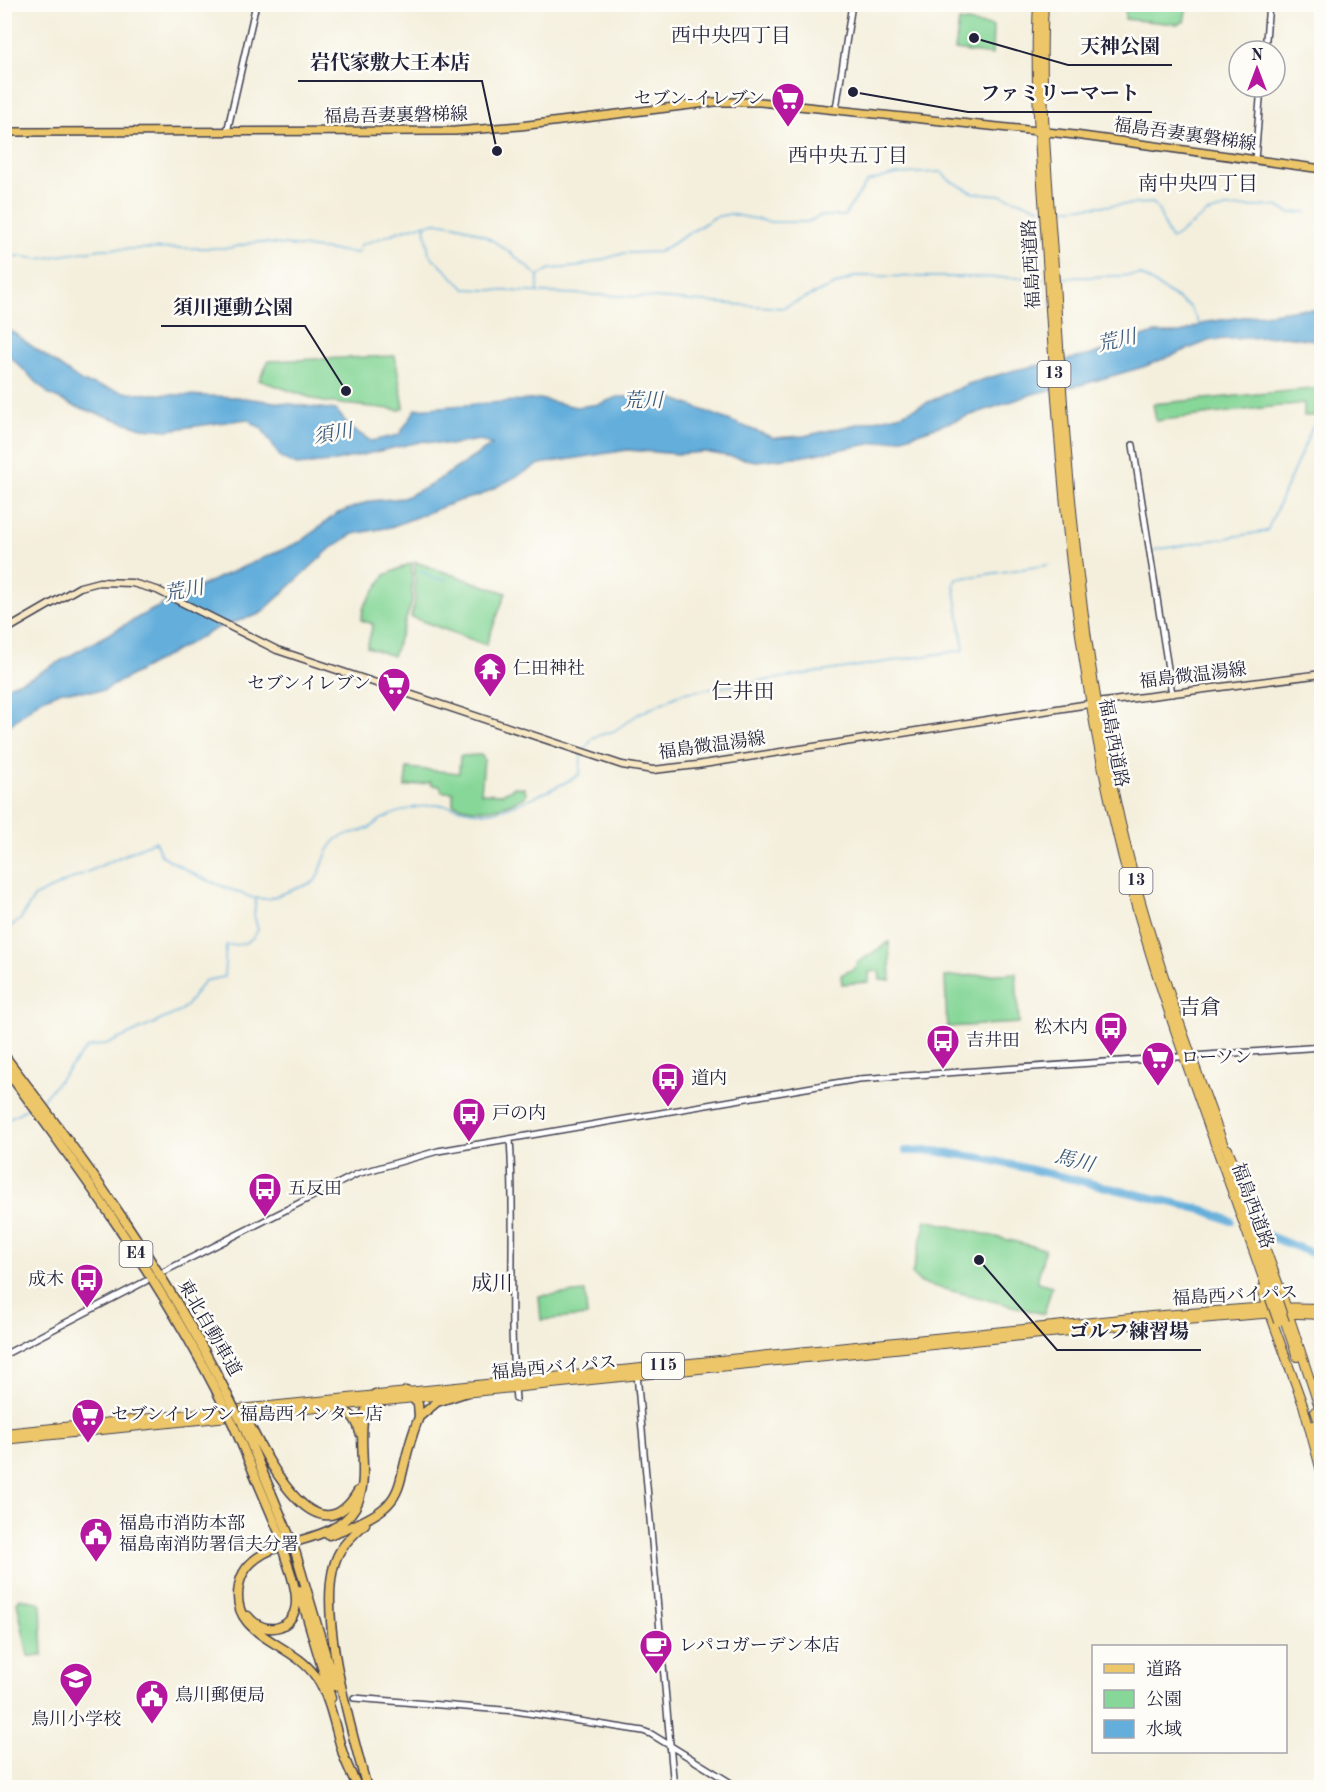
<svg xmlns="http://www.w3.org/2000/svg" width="1326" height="1792" font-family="'Old Standard TT','Noto Serif JP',serif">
	<rect width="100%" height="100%" fill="#fdfcf7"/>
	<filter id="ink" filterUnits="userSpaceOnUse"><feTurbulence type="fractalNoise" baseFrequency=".0167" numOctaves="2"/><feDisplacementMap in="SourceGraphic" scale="12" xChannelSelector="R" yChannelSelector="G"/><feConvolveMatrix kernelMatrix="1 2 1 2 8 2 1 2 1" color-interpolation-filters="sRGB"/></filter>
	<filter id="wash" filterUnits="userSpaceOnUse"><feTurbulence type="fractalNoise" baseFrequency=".008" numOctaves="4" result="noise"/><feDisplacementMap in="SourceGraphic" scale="24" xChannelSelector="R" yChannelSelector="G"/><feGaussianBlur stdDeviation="1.35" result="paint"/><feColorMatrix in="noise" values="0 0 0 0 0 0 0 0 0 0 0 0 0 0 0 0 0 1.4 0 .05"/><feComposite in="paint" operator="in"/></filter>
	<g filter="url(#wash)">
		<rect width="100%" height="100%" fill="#f4efdc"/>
		<path fill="#86d798" stroke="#547c6a" stroke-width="1.5" d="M1126,5V4L1187,5L1184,22L1177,24L1125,19Z
			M959,21L993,26L992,55L955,50Z
			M395,356L404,407L400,410L323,402L259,380L269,361Z
			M1321,388V416H1304V403L1156,421L1153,404Z
			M415,562L506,593L486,645L411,617L415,602Z
			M412,563V602L393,656L367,647L373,624L361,620L364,606L385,575Z
			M481,755L484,759L481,793L502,794L515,787L524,788L526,792L525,797C500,810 480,814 453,804V792H442L440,786L431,785V782L405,787L407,768L459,773L460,756Z
			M889,942L891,980H880L879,971L869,972V982L842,984L841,975L855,968L857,963Z
			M1016,973L1019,1023L947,1027L945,977Z
			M926,1220L1045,1249L1037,1282L1052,1286L1044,1314L921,1283L912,1274Z
			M585,1292L587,1316L541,1320L539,1296Z
			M20,1598L41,1603L43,1656H28L17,1602Z"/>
		<path fill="#63aedb" stroke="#42688b" stroke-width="1.5" d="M1300,309L1321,310L1322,341L1284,336L1211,340L1143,367L1080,385L1036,393L903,438L804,456L756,461L704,452L679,454L627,450L540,464L481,495L455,502L391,527L353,534L331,548L260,614L217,628L103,691H62L40,700L5,729V687L32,677L146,613L220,577L302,541L336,514L370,501L403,498L429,486L492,445L479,440L449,445L424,441L331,462L297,465L281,458L262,429L247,419L168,430L142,428L74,406L50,395L5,352L4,326L82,382L129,393L236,397L336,410L352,429L371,441L399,435L416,409L540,399L576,407L600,404L617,397L667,396L774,438L804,436L902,414L968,384L1015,370L1091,355L1154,333H1181L1207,322Z"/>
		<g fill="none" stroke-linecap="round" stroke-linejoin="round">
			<path stroke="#63aedb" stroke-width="1.5" d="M1053,209L1153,203C1166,217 1162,231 1172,239L1207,213L1226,208L1277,206L1289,213L1306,212
				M425,226L429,254L465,289L642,297L782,308L856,276L1044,278
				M4,259L18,256L39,259L102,249L230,248L256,242L358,253L360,245C384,238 412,224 437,223C476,223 510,251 538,276V293
				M538,276L550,269L576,267L625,253L659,252L715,217L730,214L771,222H807L820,216H844L867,182L896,174L941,172L949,180L974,193L1001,195L1040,208
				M1058,278L1141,275L1190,307L1200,325
				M1154,550L1267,531L1317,417L1322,416
				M420,570L434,579H447
				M584,750L594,737L614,731L637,715L683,693L964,650L954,584L956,579L1048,565
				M4,931L20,920L35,896L155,841L161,855L199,877L253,898L268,899L314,882C324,870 323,851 337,839C347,832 361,833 371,827C375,825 377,821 382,819C401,810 427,802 448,806C461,808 476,814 489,812C509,810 563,785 580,774L581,754
				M42,1100L87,1048L110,1043L179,1012L187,1005L204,981L224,977L226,945C239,946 251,944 258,930L254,915L256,899
				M4,1121L30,1107"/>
			<path stroke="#63aedb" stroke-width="8" d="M906,1151H934L982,1158L1204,1210L1231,1221
				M1264,1234L1322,1257"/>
		</g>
	</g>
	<g filter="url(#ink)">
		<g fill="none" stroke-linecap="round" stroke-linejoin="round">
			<g stroke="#424153" stroke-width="8">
				<path id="tertiary" d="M1265,51L1269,4
					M836,109L852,4
					M227,132L256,4
					M1255,160L1261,87
					M1133,445L1172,694
					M510,1139C516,1226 507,1312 516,1399
					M165,1271L357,1174L438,1151L859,1079L1322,1047
					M4,1355L146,1281
					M637,1374L674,1788
					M354,1698L515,1711L643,1731L651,1734L739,1788"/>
			</g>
			<g stroke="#424153" stroke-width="9">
				<path id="secondary" d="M4,631L80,587L99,582L132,583L157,590L277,650L622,765L653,770L697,765L1089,704L1322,674"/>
			</g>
			<g stroke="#424153" stroke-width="10">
				<path id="primary" d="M4,132L455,131L520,126L715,102H760L1075,135L1322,169"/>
			</g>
			<g stroke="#424153" stroke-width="10">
				<path id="trunk" d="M1038,4C1033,95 1043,186 1048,276C1060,481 1076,686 1130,885C1168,1024 1221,1157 1268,1293
					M1044,4C1039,97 1049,190 1055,282C1067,486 1083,687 1136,884C1174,1023 1231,1155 1275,1292
					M1228,1149L1241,1179
					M1256,1222L1281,1291L1322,1416
					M1261,1289L1303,1405L1322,1475
					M1285,1322L1297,1357
					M1315,1411L1322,1431
					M1313,1425L1322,1456
					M4,1433L1151,1316L1267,1307L1322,1308
					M4,1440L1149,1323L1275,1313L1322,1315"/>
			</g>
			<g stroke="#424153" stroke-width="11">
				<path id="motorway" d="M4,1055C88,1165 171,1279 232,1404
					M4,1067C84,1175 164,1285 224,1406
					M322,1406C342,1410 355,1410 360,1433
					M419,1417L437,1402L471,1391
					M247,1420C264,1452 316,1564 358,1491
					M242,1423L289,1535
					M233,1424L281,1537
					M365,1524C356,1532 346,1541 340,1551C311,1599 353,1735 367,1788
					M329,1535C419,1503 389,1491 419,1417L418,1404L406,1391
					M296,1554L335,1686
					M299,1590L331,1698
					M248,1616C265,1638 297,1629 296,1600C296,1586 290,1571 286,1559
					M358,1788C353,1777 347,1766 343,1754C335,1729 331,1699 316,1677C292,1641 229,1637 239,1586C241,1572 251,1561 263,1554C292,1538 336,1539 355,1508C375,1474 348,1424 375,1394"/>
			</g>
			<use href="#tertiary" stroke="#fff" stroke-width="5"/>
			<use href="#secondary" stroke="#f7e8c3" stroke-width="6"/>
			<use href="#primary" stroke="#ecc669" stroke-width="7"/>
			<use href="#trunk" stroke="#ecc669" stroke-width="8"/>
			<use href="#motorway" stroke="#ecc669" stroke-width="8"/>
			<g stroke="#424153" stroke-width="10" stroke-linecap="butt">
				<path id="trunk-bridge" d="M1275,1292L1285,1322
					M1268,1293L1278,1322"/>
			</g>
			<g stroke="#424153" stroke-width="11" stroke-linecap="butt">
				<path id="motorway-bridge" d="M232,1404L242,1423
					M224,1406L233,1424
					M289,1535L296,1554
					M279,1538L286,1559"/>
			</g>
			<use href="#trunk-bridge" stroke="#ecc669" stroke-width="8"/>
			<use href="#motorway-bridge" stroke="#ecc669" stroke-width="8"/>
		</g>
	</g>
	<defs>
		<g id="supermarket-pin" transform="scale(1.725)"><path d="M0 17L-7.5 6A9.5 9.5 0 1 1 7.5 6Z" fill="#b5179e" stroke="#fdfcf7"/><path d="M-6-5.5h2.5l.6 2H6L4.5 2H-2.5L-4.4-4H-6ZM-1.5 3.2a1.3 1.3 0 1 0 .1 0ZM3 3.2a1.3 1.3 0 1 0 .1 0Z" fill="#fff"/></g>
		<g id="temple-pin" transform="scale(1.725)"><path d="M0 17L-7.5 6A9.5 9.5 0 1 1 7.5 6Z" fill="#b5179e" stroke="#fdfcf7"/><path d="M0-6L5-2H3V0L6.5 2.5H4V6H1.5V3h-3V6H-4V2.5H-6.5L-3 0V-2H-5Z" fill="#fff"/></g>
		<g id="bus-pin" transform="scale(1.725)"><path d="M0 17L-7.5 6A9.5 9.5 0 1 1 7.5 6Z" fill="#b5179e" stroke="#fdfcf7"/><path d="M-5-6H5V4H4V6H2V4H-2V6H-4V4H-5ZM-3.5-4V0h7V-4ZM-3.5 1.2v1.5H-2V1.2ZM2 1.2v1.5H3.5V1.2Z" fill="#fff"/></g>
		<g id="civic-pin" transform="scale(1.725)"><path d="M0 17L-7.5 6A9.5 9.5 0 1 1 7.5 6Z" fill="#b5179e" stroke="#fdfcf7"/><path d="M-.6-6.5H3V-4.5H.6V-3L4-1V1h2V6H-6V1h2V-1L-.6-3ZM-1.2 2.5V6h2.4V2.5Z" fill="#fff"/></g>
		<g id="cafe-pin" transform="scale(1.725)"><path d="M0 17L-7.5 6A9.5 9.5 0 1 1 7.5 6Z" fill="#b5179e" stroke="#fdfcf7"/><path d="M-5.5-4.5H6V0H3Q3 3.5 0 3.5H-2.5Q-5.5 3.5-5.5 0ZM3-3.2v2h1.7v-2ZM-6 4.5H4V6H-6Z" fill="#fff"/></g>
		<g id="school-pin" transform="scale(1.725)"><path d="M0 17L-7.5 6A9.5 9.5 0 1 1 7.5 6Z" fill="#b5179e" stroke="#fdfcf7"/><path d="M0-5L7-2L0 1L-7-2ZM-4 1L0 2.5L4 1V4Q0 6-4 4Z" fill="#fff"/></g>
	</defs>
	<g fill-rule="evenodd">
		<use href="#supermarket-pin" x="788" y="99"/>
		<use href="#temple-pin" x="490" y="669"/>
		<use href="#supermarket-pin" x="394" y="684"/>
		<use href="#bus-pin" x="1111" y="1028"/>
		<use href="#bus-pin" x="943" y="1041"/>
		<use href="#supermarket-pin" x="1158" y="1058"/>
		<use href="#bus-pin" x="668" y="1079"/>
		<use href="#bus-pin" x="469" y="1114"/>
		<use href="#bus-pin" x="265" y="1189"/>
		<use href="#bus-pin" x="87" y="1280"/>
		<use href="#supermarket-pin" x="88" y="1415"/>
		<use href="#civic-pin" x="96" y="1534"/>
		<use href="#cafe-pin" x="656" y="1646"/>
		<use href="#school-pin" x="76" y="1679"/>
		<use href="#civic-pin" x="152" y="1696"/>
	</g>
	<g text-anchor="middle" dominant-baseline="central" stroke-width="5" stroke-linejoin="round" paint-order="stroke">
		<g fill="#fdfcf7" stroke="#646373" stroke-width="1.5">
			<rect x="1037.5" y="361" width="33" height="26" rx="4.5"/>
			<rect x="1119.5" y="868" width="33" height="26" rx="4.5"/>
			<rect x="119.5" y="1241" width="33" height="26" rx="4.5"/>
			<rect x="642" y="1353" width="42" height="26" rx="4.5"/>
		</g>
		<g font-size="16" font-weight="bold" fill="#22223b">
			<text x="1054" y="374">13</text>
			<text x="1136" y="881">13</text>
			<text x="136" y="1254">E4</text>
			<text x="663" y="1366">115</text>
		</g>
		<g font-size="18" fill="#22223b" stroke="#fdfcf7" text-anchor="start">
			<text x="765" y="99" text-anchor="end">セブン-イレブン</text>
			<text x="513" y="669">仁田神社</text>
			<text x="371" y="684" text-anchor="end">セブンイレブン</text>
			<text x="1088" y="1028" text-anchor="end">松木内</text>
			<text x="966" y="1041">吉井田</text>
			<text x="1181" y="1058">ローソン</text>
			<text x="691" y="1079">道内</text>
			<text x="492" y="1114">戸の内</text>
			<text x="288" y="1189">五反田</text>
			<text x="64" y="1280" text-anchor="end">成木</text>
			<text x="111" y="1415">セブンイレブン 福島西インター店</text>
			<text x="119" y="1524">福島市消防本部<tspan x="119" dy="21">福島南消防署信夫分署</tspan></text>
			<text x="679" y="1646">レパコガーデン本店</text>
			<text x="175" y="1696">鳥川郵便局</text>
			<text x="76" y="1720" text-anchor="middle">鳥川小学校</text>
		</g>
		<g font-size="18" fill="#22223b" stroke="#fdfcf7">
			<text transform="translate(396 116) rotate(-1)">福島吾妻裏磐梯線</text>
			<text transform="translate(1185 135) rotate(8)">福島吾妻裏磐梯線</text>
			<text transform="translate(1032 264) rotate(-93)">福島西道路</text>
			<text transform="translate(1193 676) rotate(-7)">福島微温湯線</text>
			<text transform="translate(1113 743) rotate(79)">福島西道路</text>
			<text transform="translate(712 746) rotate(-8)">福島微温湯線</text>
			<text transform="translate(1252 1206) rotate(70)">福島西道路</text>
			<text transform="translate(1235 1296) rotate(-3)">福島西バイパス</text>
			<text transform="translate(209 1328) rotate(60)">東北自動車道</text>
			<text transform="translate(554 1368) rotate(-5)">福島西バイパス</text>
		</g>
		<g font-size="20" fill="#22223b" stroke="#fdfcf7">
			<text x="731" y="37">西中央四丁目</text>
			<text x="848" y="157">西中央五丁目</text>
			<text x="1198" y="185">南中央四丁目</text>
		</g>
		<g font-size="20" font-style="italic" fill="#3c5a7b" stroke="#fdfcf7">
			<text transform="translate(1117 342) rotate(-13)">荒川</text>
			<text transform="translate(643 402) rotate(-1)">荒川</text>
			<text transform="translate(333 435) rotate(-10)">須川</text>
			<text transform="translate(184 592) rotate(-11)">荒川</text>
			<text transform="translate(1074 1162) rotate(14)">馬川</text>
		</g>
		<g font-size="21" fill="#22223b" stroke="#fdfcf7">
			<text x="743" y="692">仁井田</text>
			<text x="1200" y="1008">吉倉</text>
			<text x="492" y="1284">成川</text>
		</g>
	</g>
	<path fill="none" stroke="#22223b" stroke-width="2" d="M974 38L1068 65H1172M497 151L482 81H298M853 92L968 112H1152M346 391L305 326H161M979 1260L1057 1350H1201"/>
	<g fill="#22223b" stroke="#fdfcf7" stroke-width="2">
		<circle cx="974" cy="38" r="6"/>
		<circle cx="497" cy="151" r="6"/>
		<circle cx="853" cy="92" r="6"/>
		<circle cx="346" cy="391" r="6"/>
		<circle cx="979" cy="1260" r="6"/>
	</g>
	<g font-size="20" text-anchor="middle" font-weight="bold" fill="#22223b" stroke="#fdfcf7" stroke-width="5" stroke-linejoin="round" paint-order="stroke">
		<text x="1120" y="53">天神公園</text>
		<text x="390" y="69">岩代家敷大王本店</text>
		<text x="1060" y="100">ファミリーマート</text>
		<text x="233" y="314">須川運動公園</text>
		<text x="1129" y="1338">ゴルフ練習場</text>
	</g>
	<rect width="1326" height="1792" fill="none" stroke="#fdfcf7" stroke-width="24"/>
	<rect x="1092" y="1645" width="195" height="108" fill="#fdfcf7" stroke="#a5a5ac" stroke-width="1.5"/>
	<rect x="1104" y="1664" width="30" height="9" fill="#ecc669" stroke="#a5a5ac" stroke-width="1.5"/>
	<text x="1146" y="1675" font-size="18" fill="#22223b">道路</text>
	<rect x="1104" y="1690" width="30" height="18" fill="#86d798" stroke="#a5a5ac" stroke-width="1.5"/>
	<text x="1146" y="1705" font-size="18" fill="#22223b">公園</text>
	<rect x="1104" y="1720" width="30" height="18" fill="#63aedb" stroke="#a5a5ac" stroke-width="1.5"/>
	<text x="1146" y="1735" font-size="18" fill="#22223b">水域</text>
	<g transform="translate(1257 69)"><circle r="28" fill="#fdfcf7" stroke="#a5a5ac" stroke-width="1.5"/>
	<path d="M0-4.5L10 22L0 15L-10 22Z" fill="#b5179e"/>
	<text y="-9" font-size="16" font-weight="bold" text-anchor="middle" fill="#22223b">N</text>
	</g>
</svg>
